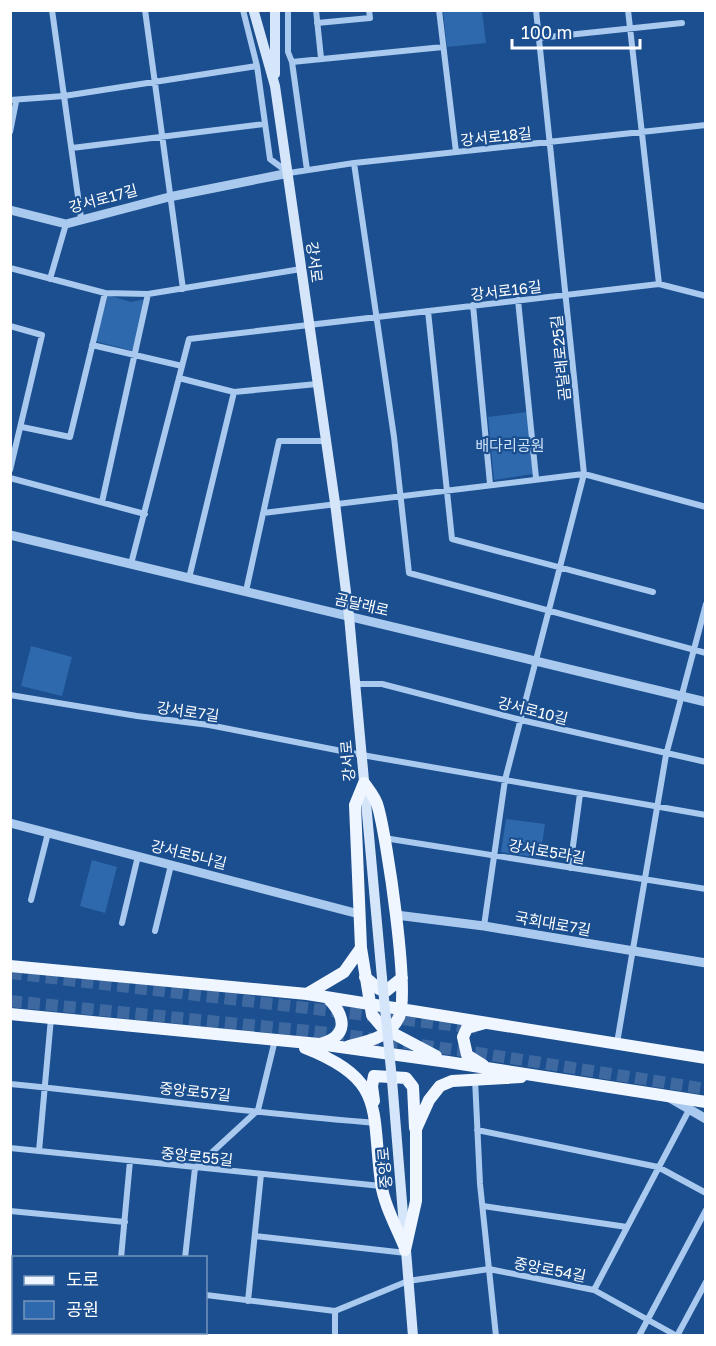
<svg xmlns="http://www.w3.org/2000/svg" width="716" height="1346" font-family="'Golos Text','Noto Sans KR',sans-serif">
	<rect width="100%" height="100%" fill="#1b4f8f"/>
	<path fill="#2e69ad" d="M443,11H482L486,43L447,47Z
		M108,295L131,302L145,299L133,351L95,341Z
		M527,412L533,474L494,480L488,417Z
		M31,646L72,657L62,696L21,686Z
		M506,819L545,824L540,858L501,852Z
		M92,860L117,867L105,913L80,906Z"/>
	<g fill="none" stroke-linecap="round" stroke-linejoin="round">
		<path stroke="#3d69a0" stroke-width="12" stroke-dasharray="12 6" stroke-linecap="butt" d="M10,973L476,1028
			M10,1001L330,1033L472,1052L706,1089"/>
		<path stroke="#a9c9ee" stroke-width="6" d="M52,10L81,218
			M145,10L183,289
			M243,10L257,66L270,159L289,173L354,163L706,125
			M288,10V52L292,62
			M316,10L321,58
			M439,10L456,152
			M628,10L659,284
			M317,23L370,18L369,10
			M539,38L682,23
			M10,100L64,96L257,66
			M10,132L16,102
			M72,148L264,124
			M354,163L394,437L409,573L706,653
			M307,170L292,62L443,47
			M10,268L105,293L148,294L301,269
			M50,279L66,224
			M518,300L536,478
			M473,305L490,484
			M428,311L452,539L653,592
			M10,326L42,335L10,470
			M92,345L182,366
			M179,378L234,392
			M22,427L70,437L105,293
			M10,478L145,514
			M102,502L148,294
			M263,513L575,475L584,474L706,507
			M131,564L189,339L659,284L706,296
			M189,578L234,392L317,384
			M246,591L279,441H326
			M355,684H382L521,720L706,762
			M10,695L137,716L209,725L362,755L706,815
			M384,838L706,889
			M570,868L580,794
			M31,900L48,833
			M122,923L138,856
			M484,926L505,780L584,474L536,10
			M155,931L171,865
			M617,1043L666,755L706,604
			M475,1079L480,1184L496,1336
			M10,1084C133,1096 254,1114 377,1123
			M477,1130L658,1167L706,1193
			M10,1148L381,1186
			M39,1151L51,1018
			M483,1206L627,1227
			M10,1211L125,1222
			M255,1236L406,1253
			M121,1258L130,1161
			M185,1258L195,1168L258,1110L275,1040
			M10,1276L14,1277
			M594,1290L689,1110
			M206,1295L335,1311L408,1281L489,1269L594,1290L677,1336
			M248,1301L261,1174
			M51,1336L52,1332
			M114,1336V1332
			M177,1336V1332
			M335,1336V1311
			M639,1336L706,1210
			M677,1336L706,1282"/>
		<path stroke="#a9c9ee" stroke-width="9" d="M10,210L66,224L169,197L289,173
			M10,535L706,702
			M10,823L359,914
			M396,915L484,926L706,963
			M670,1098L706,1119"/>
		<path stroke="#d6e6fa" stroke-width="10" d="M254,12L275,86L335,503L349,616L382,978
			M275,74V10
			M392,1080L413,1336"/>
		<path stroke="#f0f6ff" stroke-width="12" d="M364,783L355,805L361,948L372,1015L383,1028L436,1056
			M10,966L307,994L706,1058
			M365,977L379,989L386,991L402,978
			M307,994L344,972L361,948
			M10,1014L319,1044L448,1062L706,1102
			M320,1044C349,1036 346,1017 328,998
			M349,1046C369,1041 390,1037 399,1017C410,993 387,839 378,807C376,798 369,790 364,783
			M305,1048C387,1080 371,1110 381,1183C384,1205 397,1228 405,1248
			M483,1065L467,1055L463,1037L467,1028L485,1023
			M374,1101L372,1086L374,1076L406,1078L413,1087L415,1128
			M405,1250L416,1201V1129L429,1100L440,1086L452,1081L521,1077"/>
		<path stroke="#d6e6fa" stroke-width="10" d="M382,978L392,1080"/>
	</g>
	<g text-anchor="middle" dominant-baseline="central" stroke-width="4.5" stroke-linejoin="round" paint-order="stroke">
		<g font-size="15" fill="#fff" stroke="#1b4f8f">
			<text transform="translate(496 136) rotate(-6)">강서로18길</text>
			<text transform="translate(103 198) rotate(-15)">강서로17길</text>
			<text transform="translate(315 262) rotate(83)">강서로</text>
			<text transform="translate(506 290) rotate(-7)">강서로16길</text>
			<text transform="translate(560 358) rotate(-96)">곰달래로25길</text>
			<text transform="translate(362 604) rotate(13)">곰달래로</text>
			<text transform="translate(533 710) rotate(14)">강서로10길</text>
			<text transform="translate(188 711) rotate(8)">강서로7길</text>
			<text transform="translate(347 761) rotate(-95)">강서로</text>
			<text transform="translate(547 851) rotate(10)">강서로5라길</text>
			<text transform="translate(189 854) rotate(14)">강서로5나길</text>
			<text transform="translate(553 923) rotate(10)">국회대로7길</text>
			<text transform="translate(195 1091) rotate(6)">중앙로57길</text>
			<text transform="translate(197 1156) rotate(6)">중앙로55길</text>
			<text transform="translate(384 1168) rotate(-95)">중앙로</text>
			<text transform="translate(550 1269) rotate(11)">중앙로54길</text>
		</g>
		<g font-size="15" fill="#cfe3fa" stroke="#1b4f8f">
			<text x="510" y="445">배다리공원</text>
		</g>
	</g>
	<rect width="716" height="1346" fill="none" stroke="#ffffff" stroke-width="24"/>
	<rect x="12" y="1256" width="195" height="78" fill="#1b4f8f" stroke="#7695bc" stroke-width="1.5"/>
	<rect x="24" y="1276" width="30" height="9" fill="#f0f6ff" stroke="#7695bc" stroke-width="1.5"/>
	<text x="66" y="1286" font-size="18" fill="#ffffff">도로</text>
	<rect x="24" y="1301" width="30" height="18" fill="#2e69ad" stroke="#7695bc" stroke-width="1.5"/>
	<text x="66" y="1316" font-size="18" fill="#ffffff">공원</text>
	<path d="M512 39v9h128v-9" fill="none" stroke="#ffffff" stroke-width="3"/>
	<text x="521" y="39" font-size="18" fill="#ffffff" stroke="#1b4f8f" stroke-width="4.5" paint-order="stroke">100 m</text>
</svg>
